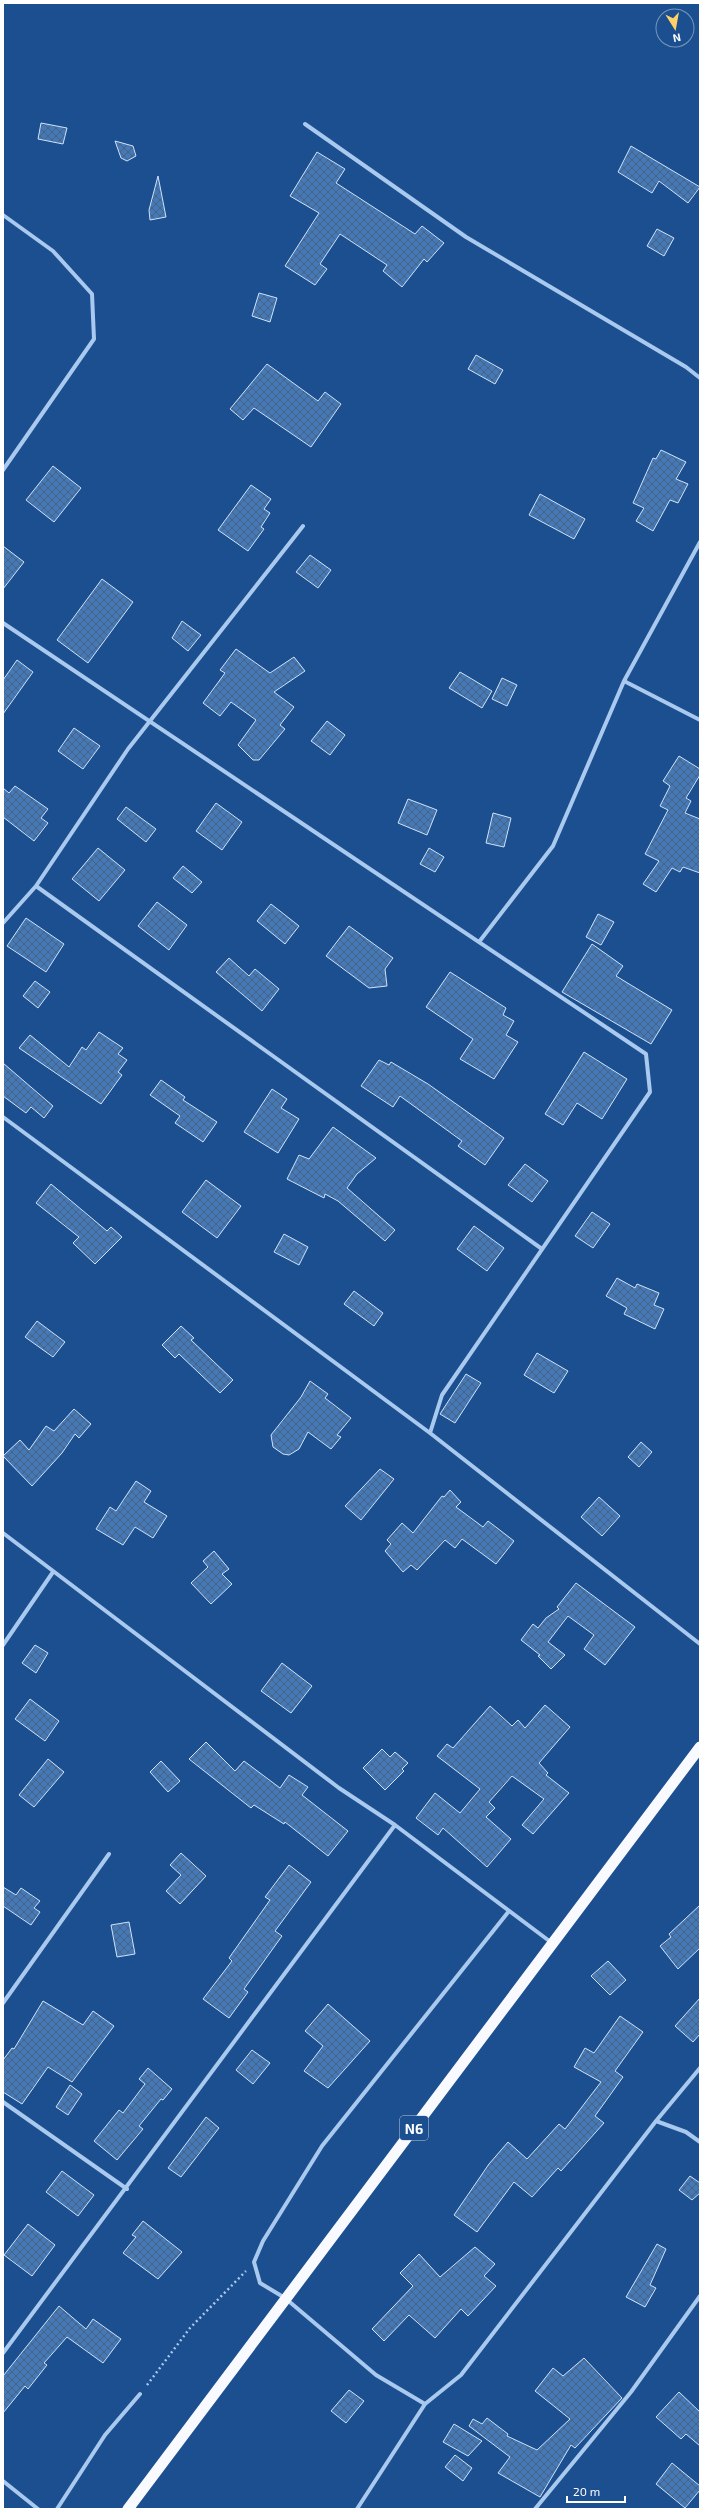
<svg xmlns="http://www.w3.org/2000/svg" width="703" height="2512" font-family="'Exo 2',sans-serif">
	<defs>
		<pattern id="building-cross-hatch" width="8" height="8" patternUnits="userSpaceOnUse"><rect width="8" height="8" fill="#4478b7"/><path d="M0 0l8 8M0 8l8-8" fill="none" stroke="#486282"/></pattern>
	</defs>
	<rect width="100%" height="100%" fill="#1b4f8f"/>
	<path fill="url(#building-cross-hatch)" stroke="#cfe3fa" d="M41,123L67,128L63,144L38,139Z
		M115,141L133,146L136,156L127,161L121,158Z
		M631,146L700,187L688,203L659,181L652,193L618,172Z
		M317,152L345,169L336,183L415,234L422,226L444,243L427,262L424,259L402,287L383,271L387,265L340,234L320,264L327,269L315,285L285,266L319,213L290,196Z
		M158,176L166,217L150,220L149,210Z
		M657,229L674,238L664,256L647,246Z
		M259,293L277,298L270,322L252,316Z
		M476,355L503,370L495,384L468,369Z
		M267,364L318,401L325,392L341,404L311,447L254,408L243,420L230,409Z
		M661,450L686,462L676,479L688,484L678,503L670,500L653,531L636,521L644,508L633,503L653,458L656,459Z
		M53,466L81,488L54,522L26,500Z
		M251,485L271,499L264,509L270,513L261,527L264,529L248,551L218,530Z
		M540,494L585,519L574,539L529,515Z
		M3,546L24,562L3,589Z
		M310,555L331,570L318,588L296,572Z
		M102,579L133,602L88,663L57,640Z
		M182,621L201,635L188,651L172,638Z
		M236,649L270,673L294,657L305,671L274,692L294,707L280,725L285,729L259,760H253L238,745L256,720L231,702L220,716L203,703L225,673L220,670Z
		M17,660L33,672L3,714V680Z
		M460,672L492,691L482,708L449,688Z
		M502,678L517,685L507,706L492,699Z
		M327,721L345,735L330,755L311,741Z
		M74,728L100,746L83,769L58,751Z
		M679,756L700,769V775L686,798L691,801L685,813L700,819V873L683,867L680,872L672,868L656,892L643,884L659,861L645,854L668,810L660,806L670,786L663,781Z
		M15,786L48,809L41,818L48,823L34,841L3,817V788L9,793Z
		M408,799L437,810L427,835L398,823Z
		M216,803L242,822L222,850L196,831Z
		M126,807L156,829L146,842L117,819Z
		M493,813L511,818L504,847L486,843Z
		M98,848L125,870L99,901L72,879Z
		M429,848L444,857L435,872L420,864Z
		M183,866L202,882L192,893L173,878Z
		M157,902L187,925L169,950L138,926Z
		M271,904L299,926L285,944L257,921Z
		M598,914L614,922L601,945L586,937Z
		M26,918L64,944L46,972L7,946Z
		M349,926L393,958L385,969L387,986L369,988L326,956Z
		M592,944L623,966L616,976L672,1010L651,1044L562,992Z
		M229,958L249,976L255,969L279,989L262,1011L216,972Z
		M450,972L506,1008L503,1015L514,1021L506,1035L518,1042L494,1079L460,1059L473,1039L426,1007Z
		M35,981L50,992L38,1008L23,996Z
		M99,1032L123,1048L118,1054L127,1060L118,1072L122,1075L101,1104L19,1048L30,1035L69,1067L82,1047L86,1050Z
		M584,1052L627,1079L602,1119L577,1103L563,1125L545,1114Z
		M379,1060L389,1065L391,1062L428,1084L504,1138L485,1165L458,1146L462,1141L400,1096L393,1107L361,1086Z
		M3,1063L53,1106L44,1118L31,1107L26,1113L3,1096Z
		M161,1080L185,1097L183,1100L217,1122L203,1142L175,1123L180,1116L150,1095Z
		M272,1089L287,1099L281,1108L299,1119L278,1153L244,1132Z
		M333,1127L376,1158L357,1174L347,1188L395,1230L385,1241L338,1201L325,1194L324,1198L287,1179L299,1155L309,1159Z
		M525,1164L548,1181L532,1202L508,1185Z
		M206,1180L241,1206L217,1238L182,1212Z
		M51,1184L107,1231L111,1227L122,1237L95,1264L73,1243L79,1237L36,1203Z
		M592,1212L610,1224L593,1248L575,1236Z
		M474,1226L504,1248L487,1271L457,1249Z
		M284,1234L308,1247L299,1265L274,1252Z
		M617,1278L635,1288L637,1284L659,1293L654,1305L664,1309L655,1329L624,1314L627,1308L606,1296Z
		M354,1291L383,1313L374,1326L344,1304Z
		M37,1321L65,1342L53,1357L25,1337Z
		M181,1326L194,1338L191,1340L233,1380L220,1393L179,1354L175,1358L162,1345Z
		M537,1353L568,1371L554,1393L524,1375Z
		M466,1374L481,1383L455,1423L440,1414Z
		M310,1381L328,1394L325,1398L351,1418L337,1435L341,1437L331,1449L308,1432L299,1449L289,1455L283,1454L273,1447L271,1435L301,1397Z
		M74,1409L91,1424L79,1438L75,1434L62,1453L32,1486L3,1456L20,1440L29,1450L46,1426L54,1431Z
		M641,1442L652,1452L639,1467L628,1457Z
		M380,1469L394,1479L361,1520L345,1506Z
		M136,1481L151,1491L144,1502L167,1516L153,1538L135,1527L123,1545L96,1529L110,1507L116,1511Z
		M450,1490L461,1502L456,1507L483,1527L488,1521L514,1541L496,1564L462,1539L455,1548L445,1540L417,1570L411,1565L403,1572L385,1551L391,1544L387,1540L402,1523L413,1533L442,1496L444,1497Z
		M599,1497L620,1516L602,1536L581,1517Z
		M214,1551L229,1569L222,1574L232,1584L211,1604L191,1583L208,1567L203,1561Z
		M576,1583L635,1627L605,1665L584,1649L594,1635L568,1616L548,1642L565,1655L551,1669L538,1656L540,1655L521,1640L533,1624L538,1628L546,1618L559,1609L557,1607Z
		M35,1645L48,1653L36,1673L22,1663Z
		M282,1663L312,1686L291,1713L261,1691Z
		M30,1699L59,1721L45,1741L15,1719Z
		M545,1705L570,1727L539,1763L548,1773L546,1775L569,1793L533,1834L522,1825L544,1799L512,1776L489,1802L495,1808L486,1817L511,1839L487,1867L443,1828L438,1835L416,1818L435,1793L460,1813L480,1789L437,1756L447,1744L453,1748L490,1706L512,1726L518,1720L525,1728Z
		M206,1742L235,1771L244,1761L280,1788L289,1775L308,1787L302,1795L348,1831L328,1856L285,1822L284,1824L254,1805L251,1808L189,1759Z
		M382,1749L390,1757L395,1752L408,1763L402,1769L404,1771L385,1790L363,1768Z
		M48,1759L64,1772L34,1807L19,1795Z
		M161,1761L180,1781L168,1792L150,1772Z
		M181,1853L206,1876L180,1904L166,1891L181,1875L170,1865Z
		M289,1865L311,1882L275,1931L282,1936L244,1989L248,1992L229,2018L203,1999L232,1961L229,1958L270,1900L265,1897Z
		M3,1887L16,1895L21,1888L40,1901L34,1908L40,1912L31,1925L3,1906Z
		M700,1905V1948L678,1969L660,1946L671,1937L669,1934Z
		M129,1922L135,1954L117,1957L111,1925Z
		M608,1961L626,1980L610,1995L591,1976Z
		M700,1998V2034L693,2042L675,2026Z
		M43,2001L83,2025L93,2011L114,2026L72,2082L48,2067L22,2104L3,2092V2060L12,2048L14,2049Z
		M328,2004L370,2041L328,2088L304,2071L323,2046L305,2031Z
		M620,2016L643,2032L615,2071L623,2077L595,2116L604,2123L561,2171L558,2168L532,2197L514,2182L477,2232L454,2215L489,2164L508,2142L527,2159L559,2124L565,2129L601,2082L574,2067L585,2048L594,2053Z
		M252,2050L270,2063L253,2084L236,2070Z
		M148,2068L172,2089L163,2100L161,2099L139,2126L143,2129L117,2160L94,2141L119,2110L123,2113L145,2084L139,2079Z
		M70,2085L82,2094L68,2115L56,2107Z
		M206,2117L219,2128L181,2177L168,2168Z
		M62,2171L94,2195L78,2216L46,2192Z
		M690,2176L700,2183V2193L692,2200L679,2190Z
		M143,2221L182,2252L158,2279L123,2253L136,2237L132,2235Z
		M28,2224L55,2245L32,2276L4,2255Z
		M657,2244L666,2249L650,2285L656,2288L645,2307L626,2297Z
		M475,2247L495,2264L484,2276L496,2286L468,2316L461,2309L435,2338L409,2315L384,2341L372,2329L413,2286L400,2273L419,2254L440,2277Z
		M59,2306L86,2329L93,2319L121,2339L103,2363L67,2337L44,2363L47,2365L28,2389L25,2386L3,2413V2376Z
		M584,2358L622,2398L575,2448L571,2445L540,2497L498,2473L510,2457L469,2426L473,2419L482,2424L487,2418L508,2434L507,2436L537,2450L570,2419L535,2391L553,2368L563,2376Z
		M349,2390L364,2401L346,2423L331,2411Z
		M679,2392L700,2412V2446L686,2434L681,2439L656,2417Z
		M454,2424L482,2441L468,2456L443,2442Z
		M455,2455L472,2468L463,2481L445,2467Z
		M672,2463L700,2486V2490L685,2508L656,2484Z"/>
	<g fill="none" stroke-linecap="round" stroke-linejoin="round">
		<path stroke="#a9c9ee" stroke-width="2.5" stroke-dasharray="2 3" stroke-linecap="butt" d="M147,2385L190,2328L246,2271"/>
		<path stroke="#a9c9ee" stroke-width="4" d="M305,124L466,237L686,367L700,378
			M3,215L53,251L92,294L94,339L3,470
			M3,623L646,1054L650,1092L442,1395L430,1433
			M624,681L700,720
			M36,886L542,1249
			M3,923L36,886L128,749L303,526
			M479,942L553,846L624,681L700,542
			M3,1117L430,1433L700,1644
			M3,1533L339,1788L395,1825L552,1943
			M3,1645L53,1572
			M509,1911L322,2146L263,2241L254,2262L260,2283L285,2298L376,2375L425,2404L461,2375L656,2121L686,2132L700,2142
			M3,2003L109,1854
			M3,2102L127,2189
			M656,2121L700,2068
			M3,2353L395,1825
			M3,2481L38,2509
			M57,2509L105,2435L140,2394
			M357,2509L425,2404
			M535,2509L631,2392L700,2296"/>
		<path stroke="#f8faff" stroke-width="11" d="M128,2509L700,1747"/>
	</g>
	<g text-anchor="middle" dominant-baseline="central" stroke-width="3" stroke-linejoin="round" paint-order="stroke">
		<rect fill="#1b4f8f" stroke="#bbcadd" stroke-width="1" x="400" y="2116" width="28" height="24" rx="3"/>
		<g font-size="14" font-weight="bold" fill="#fff">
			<text x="414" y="2128">N6</text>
		</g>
	</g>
	<rect width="703" height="2512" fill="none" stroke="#ffffff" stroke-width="8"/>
	<g transform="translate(675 28) rotate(169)"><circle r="19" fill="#1b4f8f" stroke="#7695bc"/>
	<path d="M0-3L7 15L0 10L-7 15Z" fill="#ffd166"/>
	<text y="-6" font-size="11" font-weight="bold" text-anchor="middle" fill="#ffffff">N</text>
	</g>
	<path d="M567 2496v6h58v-6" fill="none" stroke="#ffffff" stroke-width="2"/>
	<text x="573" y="2496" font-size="12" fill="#ffffff" stroke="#1b4f8f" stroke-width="3" paint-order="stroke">20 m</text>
</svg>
